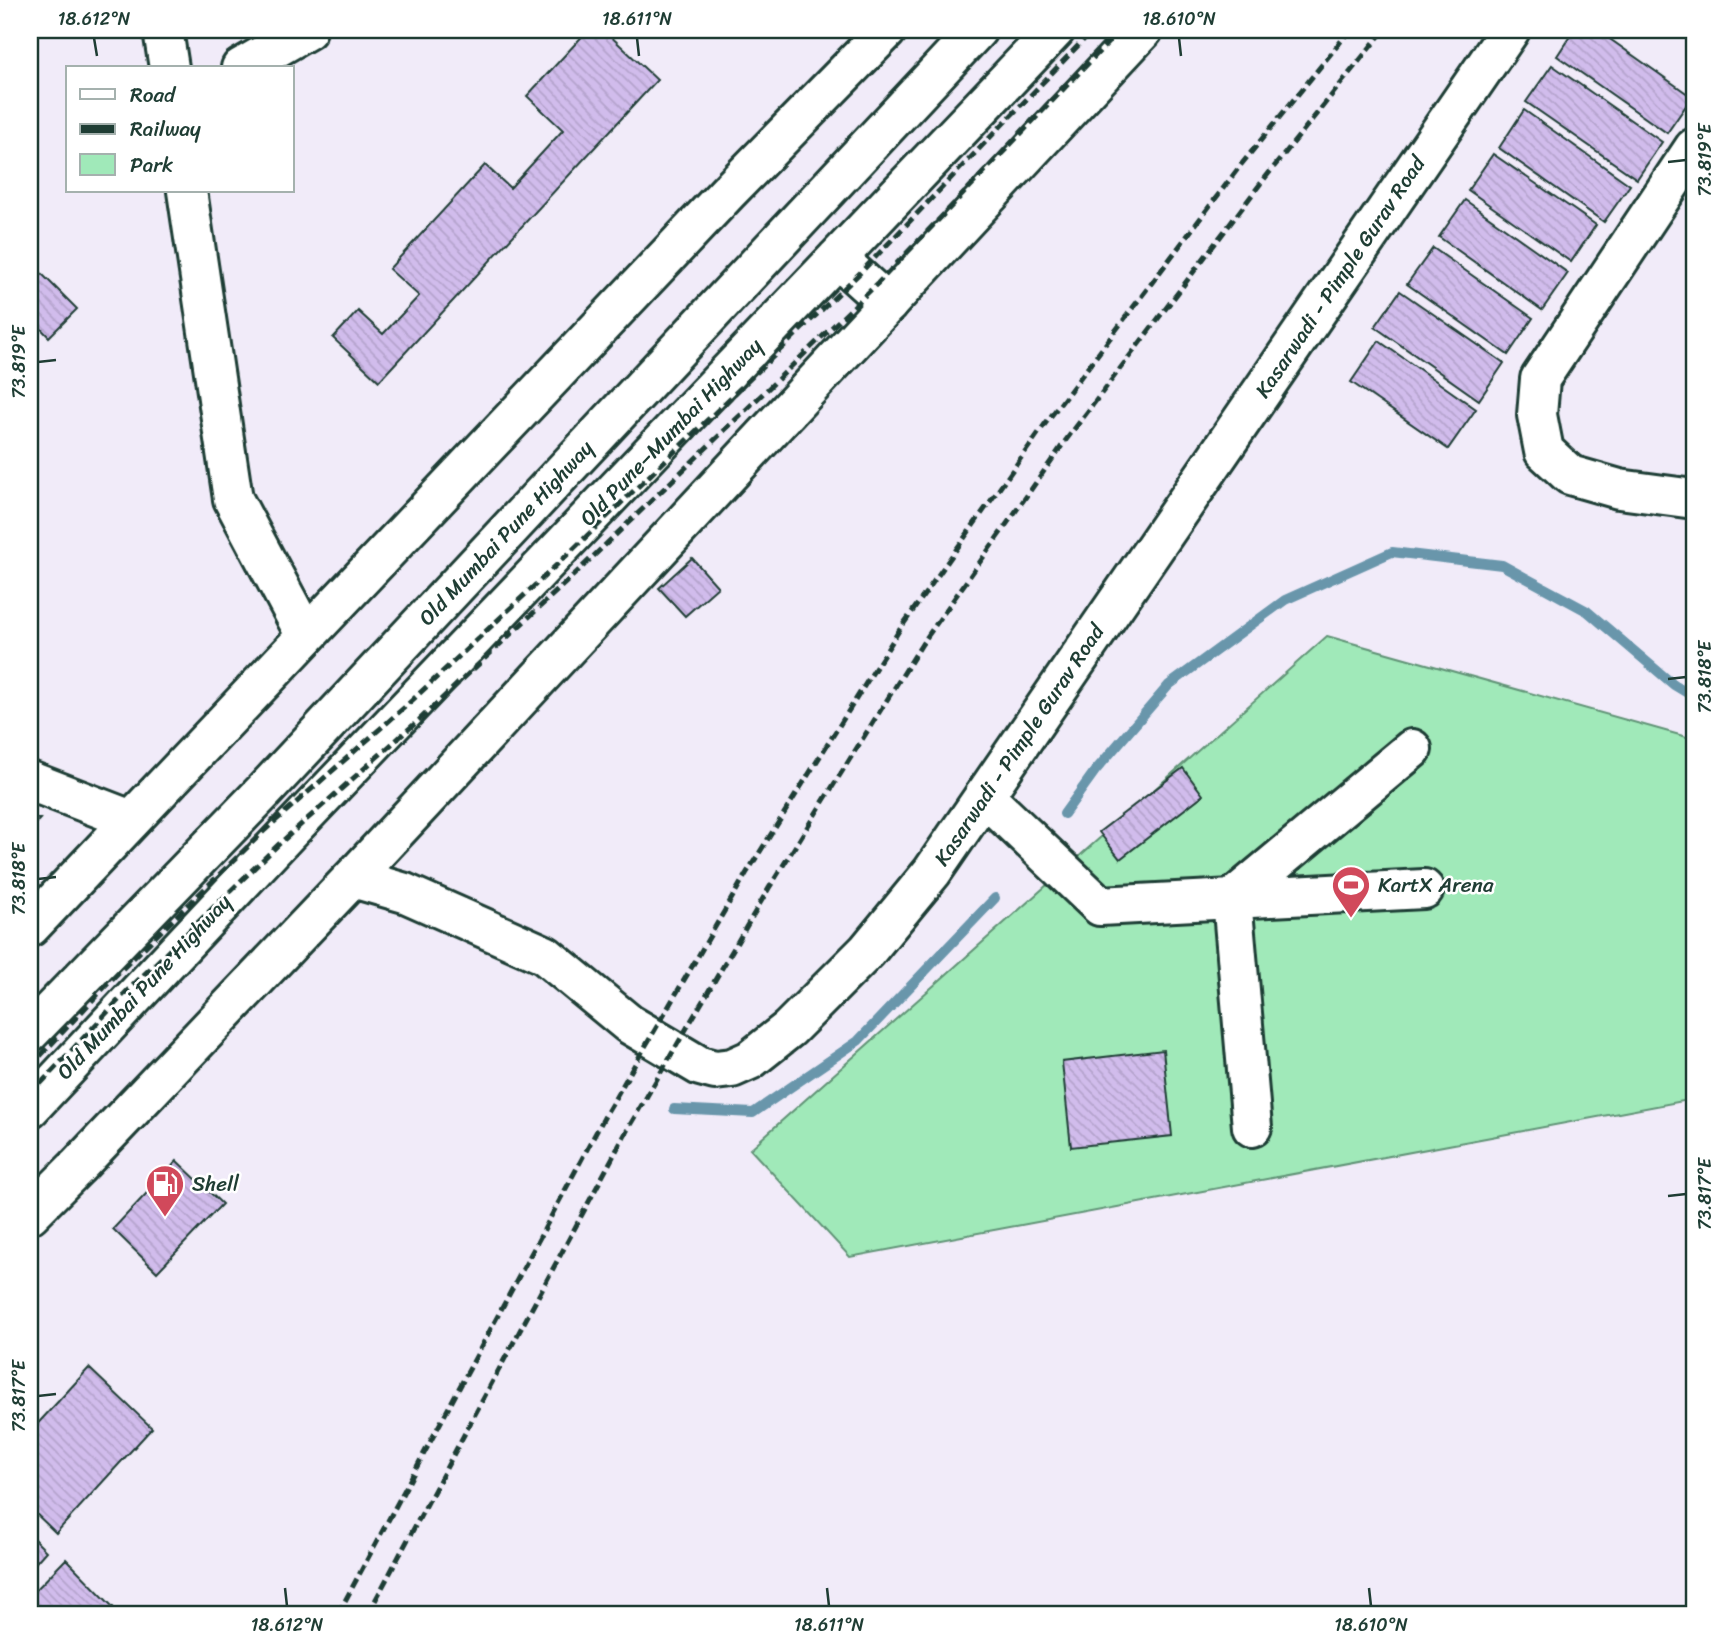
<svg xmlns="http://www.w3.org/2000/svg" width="1724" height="1644" font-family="Sriracha,sans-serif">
	<defs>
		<pattern id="building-back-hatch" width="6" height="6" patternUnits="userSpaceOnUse" patternTransform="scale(1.75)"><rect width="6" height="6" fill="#d1bcec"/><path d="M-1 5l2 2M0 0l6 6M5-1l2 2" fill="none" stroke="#b3a2cb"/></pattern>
	</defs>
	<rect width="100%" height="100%" fill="#f1ebf9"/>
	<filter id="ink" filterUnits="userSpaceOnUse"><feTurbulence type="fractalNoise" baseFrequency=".0143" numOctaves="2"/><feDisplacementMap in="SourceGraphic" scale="14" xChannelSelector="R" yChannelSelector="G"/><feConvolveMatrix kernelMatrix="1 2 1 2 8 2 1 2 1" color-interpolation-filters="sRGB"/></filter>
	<g filter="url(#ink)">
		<path fill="#a0e9b9" stroke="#609376" stroke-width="2" d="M1327,636L1694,739V1099L850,1257L750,1149Z"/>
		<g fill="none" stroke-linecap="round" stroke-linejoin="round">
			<path stroke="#6996ab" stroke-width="10" d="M1064,814L1095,771L1169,685L1285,600L1392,552L1502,565L1587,611L1674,685L1694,697
				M674,1109L753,1113L858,1041L995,898"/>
		</g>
		<path fill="url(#building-back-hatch)" stroke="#1f3d34" stroke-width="2" d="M588,30H604L657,80L379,381L333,338L358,311L383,334L419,296L389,269L485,165L510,188L563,130L527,96Z
			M1574,30H1597L1692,97L1667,133L1557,56Z
			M1552,65L1662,142L1637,179L1526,102Z
			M1524,110L1630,185L1604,222L1499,148Z
			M1493,154L1596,225L1571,262L1468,190Z
			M1465,200L1568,273L1542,310L1439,237Z
			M1433,248L1533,318L1508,355L1407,284Z
			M30,262L77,309L49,337L30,317Z
			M1400,291L1504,363L1479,400L1375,327Z
			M1379,341L1476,409L1448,449L1351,382Z
			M692,558L718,587L685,616L659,588Z
			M1183,768L1203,795L1120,859L1099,832Z
			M30,817L40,819L30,830Z
			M1163,1050L1172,1136L1071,1147L1062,1062Z
			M177,1161L222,1204L157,1272L113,1229Z
			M89,1368L152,1428L56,1533L30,1508V1432Z
			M30,1535L46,1551L30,1569Z
			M66,1559L113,1607L106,1614H30V1596Z"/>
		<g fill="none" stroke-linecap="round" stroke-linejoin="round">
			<g stroke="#1f3d34" stroke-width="44">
				<path id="minor" d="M163,30L169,68
					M241,68L307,30
					M1694,148L1540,379L1537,415L1544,451L1570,475L1619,489L1694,499
					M187,191L233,499L306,636
					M30,781L131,820
					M984,796L1100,906L1424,889
					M1252,1127L1232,899L1412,749"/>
			</g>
			<g stroke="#1f3d34" stroke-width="44">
				<path id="major" d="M353,878L405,893L545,955L629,1024L700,1066L715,1070L732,1068L750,1060L789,1029L867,951L932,872L1510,30
					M30,927L728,192L887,30
					M30,1214L77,1167L360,870L1143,30"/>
			</g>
			<g stroke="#1f3d34" stroke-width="44">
				<path id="highway" d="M837,258L888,304
					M30,1032L264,791L977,30
					M30,1108L287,834L1055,30"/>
			</g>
			<use href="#minor" stroke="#fff" stroke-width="38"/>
			<use href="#major" stroke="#fff" stroke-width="38"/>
			<use href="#highway" stroke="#fff" stroke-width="38"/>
			<path stroke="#1f3d34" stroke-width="5" stroke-dasharray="10 5" stroke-linecap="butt" d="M30,1067L115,976L265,830L406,706L564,558L863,270L1093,30
				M30,1095L128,990L279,844L419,720L577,572L877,284L1120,30
				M338,1614L607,1112L746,874L900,629L1045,424L1240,166L1350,30
				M368,1614L630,1125L769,888L922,644L1066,440L1261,183L1384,30"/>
		</g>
	</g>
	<path fill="none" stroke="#1f3d34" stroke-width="2.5" d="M94,38L97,56M637,38L639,56M1179,38L1181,56M1668,162L1686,160M38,362L56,360M1668,679L1686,677M38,879L56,877M1668,1196L1686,1194M38,1396L56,1394M285,1588L287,1606M827,1588L829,1606M1369,1588L1371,1606"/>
	<defs>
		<g id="stadium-pin" transform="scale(2.0125)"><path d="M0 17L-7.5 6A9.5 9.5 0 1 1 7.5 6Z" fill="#d1495b" stroke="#fff"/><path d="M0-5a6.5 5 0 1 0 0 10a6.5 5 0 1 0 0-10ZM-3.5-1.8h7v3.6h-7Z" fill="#fff"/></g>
		<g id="fuel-pin" transform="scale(2.0125)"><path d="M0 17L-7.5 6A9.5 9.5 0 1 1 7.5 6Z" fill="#d1495b" stroke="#fff"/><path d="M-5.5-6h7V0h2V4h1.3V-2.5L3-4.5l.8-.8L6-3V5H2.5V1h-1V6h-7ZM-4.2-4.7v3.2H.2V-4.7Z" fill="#fff"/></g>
	</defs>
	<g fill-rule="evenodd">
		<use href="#stadium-pin" x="1351" y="885"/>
		<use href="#fuel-pin" x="165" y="1184"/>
	</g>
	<g text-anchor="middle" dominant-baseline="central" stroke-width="5" stroke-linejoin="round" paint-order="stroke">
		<g font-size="21" fill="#1f3d34" stroke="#fff">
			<text transform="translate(1340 277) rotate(-56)">Kasarwadi - Pimple Gurav Road</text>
			<text transform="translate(671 432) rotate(-46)">Old Pune–Mumbai Highway</text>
			<text transform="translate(506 533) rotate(-47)">Old Mumbai Pune Highway</text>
			<text transform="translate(1019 745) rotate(-56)">Kasarwadi - Pimple Gurav Road</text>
			<text transform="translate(144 987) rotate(-47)">Old Mumbai Pune Highway</text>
		</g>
		<g font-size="21" fill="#1f3d34" stroke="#fff" text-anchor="start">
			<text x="1378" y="885">KartX Arena</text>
			<text x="192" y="1184">Shell</text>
		</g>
	</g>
	<rect width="1724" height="1644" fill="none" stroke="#fff" stroke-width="77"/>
	<rect x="66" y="66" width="228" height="126" fill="#ffffff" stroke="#a5b1ae" stroke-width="2"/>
	<rect x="80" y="89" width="35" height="10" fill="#ffffff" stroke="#a5b1ae" stroke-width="2"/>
	<text x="130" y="102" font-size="21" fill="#1f3d34">Road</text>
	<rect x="80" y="124" width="35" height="10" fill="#1f3d34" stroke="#a5b1ae" stroke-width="2"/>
	<text x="130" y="136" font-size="21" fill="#1f3d34">Railway</text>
	<rect x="80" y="154" width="35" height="21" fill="#a0e9b9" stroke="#a5b1ae" stroke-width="2"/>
	<text x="130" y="172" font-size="21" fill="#1f3d34">Park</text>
	<rect x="38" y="38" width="1648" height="1568" fill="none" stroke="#1f3d34" stroke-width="2.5"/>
	<g font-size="18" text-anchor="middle" fill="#1f3d34">
		<text x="94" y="25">18.612°N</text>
		<text x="637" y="25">18.611°N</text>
		<text x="1179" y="25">18.610°N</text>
		<text transform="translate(1705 160) rotate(-90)" y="6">73.819°E</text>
		<text transform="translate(19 362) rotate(-90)" y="6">73.819°E</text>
		<text transform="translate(1705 677) rotate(-90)" y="6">73.818°E</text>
		<text transform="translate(19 879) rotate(-90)" y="6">73.818°E</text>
		<text transform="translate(1705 1194) rotate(-90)" y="6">73.817°E</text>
		<text transform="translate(19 1396) rotate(-90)" y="6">73.817°E</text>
		<text x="287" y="1631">18.612°N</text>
		<text x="829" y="1631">18.611°N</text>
		<text x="1371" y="1631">18.610°N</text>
	</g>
</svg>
